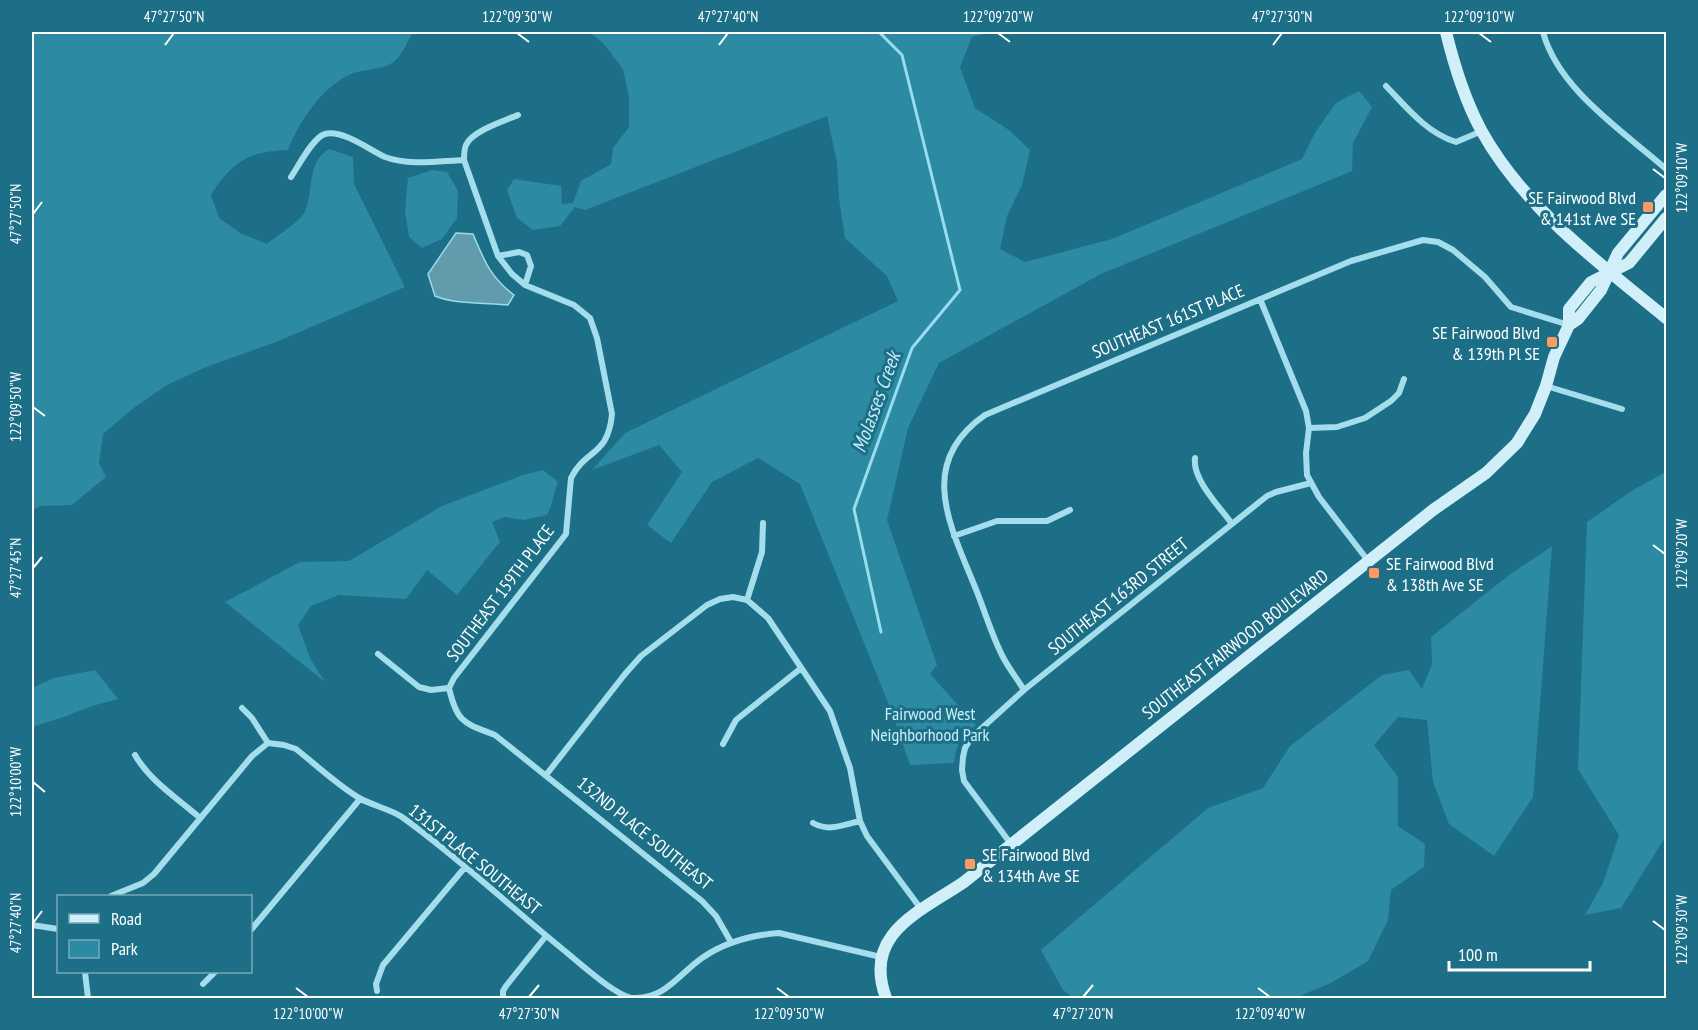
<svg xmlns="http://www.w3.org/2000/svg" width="1698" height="1030" font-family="'PT Sans Narrow',sans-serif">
	<rect width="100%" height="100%" fill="#1c6f86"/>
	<path fill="#2c8aa3" d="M32,32H413C409,38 402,55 396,60C386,69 370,69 357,72C326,81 299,121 288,150C249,151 232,162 211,195L219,218L242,234L267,244C275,237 299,222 304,213C315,192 305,163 329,149L353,157L354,184L405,287L276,342L206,367L167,385L135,407L103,434L99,463L106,477L72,505L41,506L32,510Z
		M589,32H992L972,37L960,67L975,108L1009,130L1030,150L1022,185L1007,216L1000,249L1025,262L1112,239L1302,159L1316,131L1336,103L1359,91L1372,107L1353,143L1352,171L1101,274L939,363L908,428L887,520L937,665L930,674L976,725C960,739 957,742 954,763L910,765L893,715L800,484L758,458L712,482L671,543L647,525L682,472L659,445L592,470L625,433L898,301L887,276L845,238L839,198L837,163L827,116L585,210L575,207L560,226L533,230L517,218L507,190L514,179L561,186L562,204L573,203L581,181L611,164L613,148L629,127V97L623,69L603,43Z
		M432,170L447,172L458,191L457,218L442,239L422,248L409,237L405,211L408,178Z
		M543,470L558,482C553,494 553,504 547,515L524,520L505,517L492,522L500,542L457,595L427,570L406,599L339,595L311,606L298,625L310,658L325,682L225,602L300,562L349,561L442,506L523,475Z
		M1666,472V836L1621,908L1585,915L1603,883L1619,835L1578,769L1587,522L1633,490Z
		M1552,546L1533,797L1494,856L1449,824L1433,782L1427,720L1398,717L1374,745L1398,777V826L1425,844L1424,867L1391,890L1388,920L1368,961L1331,983L1295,998H1074L1063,990L1041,950L1208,808L1263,788L1290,746L1382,675L1409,670L1422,689L1432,664L1431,637L1509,575Z
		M95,670L118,699L92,706L64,717L32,727V688L54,678Z"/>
	<path fill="#629cac" stroke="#97dded" stroke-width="1.5" d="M456,233L473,234C484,260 490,277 514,295L508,305C487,303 453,304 435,296L428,274Z"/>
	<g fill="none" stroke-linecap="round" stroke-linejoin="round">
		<path stroke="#97dded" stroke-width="3" d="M879,32L902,55L960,290L912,348L854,509L881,632"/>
		<path stroke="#a4ddeb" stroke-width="6" d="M1543,32C1558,89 1623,131 1666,169
			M1386,86C1407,108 1427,133 1456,142L1482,131
			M291,177C298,167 313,137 325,134C342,129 370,150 385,157C409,166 439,161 464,160
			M498,256L519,252L527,255L531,266L525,285
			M1260,299L1306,411L1309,428L1306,453L1307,475L1319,497L1369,562
			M1546,386L1622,409
			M1309,428L1337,427L1365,418L1391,401L1399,393L1404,379
			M1195,458C1192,479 1219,506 1232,524
			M954,536L997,521H1047L1070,510
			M747,600L762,552L763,523
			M378,654L419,687L431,690L449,688C457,723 464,723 495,735L702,901L716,916L731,942
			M449,688L454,678L566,534L571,478C586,448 608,457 612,414L597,338L590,318L574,305L525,285L512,274L498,256L464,160C464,155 464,150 466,145C472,131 504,121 518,115
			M1024,690C1018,680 1010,670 1004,659C992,637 985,611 975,587C950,525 916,463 985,415L1351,261L1423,240L1438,242L1453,250L1485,277L1511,307L1569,325
			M242,708L252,718L268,743
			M268,743L284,745L296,749C315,764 341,788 361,799C374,806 390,809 402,817C458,857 507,904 560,947C575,959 617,998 634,998C665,999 679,974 702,958C725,942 751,935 779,933L881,957
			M723,744L736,720L800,669
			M135,755C150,781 177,798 199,817
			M546,775L625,674L641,656L707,605L720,599L733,597L747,600L768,618L830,711L850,768L860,821L867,836L921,909
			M813,823C829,832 843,825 860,821
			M1011,844L964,781L962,770L963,757L965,748L972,737L1024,690L1267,496L1276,492L1311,483
			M111,896L143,883L154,874L252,756L268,743
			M32,925L58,929
			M250,931L360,799
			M85,972L88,998
			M203,984L215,972
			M377,991L376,984L383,965L466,866
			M503,998V991L506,986L546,936"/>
		<path stroke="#d0eff8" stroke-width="12" d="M1446,32C1454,65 1465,100 1481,130C1524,208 1599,263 1666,318
			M1569,325L1578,319L1601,290L1618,253L1666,195
			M886,998C862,933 920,912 964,882L1433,510L1486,473L1517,443L1535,414L1546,386L1554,357L1569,325V309L1591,282L1629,263L1666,218"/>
	</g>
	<path fill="none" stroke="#fff" stroke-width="2" d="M517,33L529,42M998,33L1010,42M1479,33L1491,42M165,45L174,33M719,45L728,33M1273,45L1282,33M1653,169L1665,178M33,214L42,202M33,407L45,416M1653,545L1665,554M33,568L42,557M33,782L45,792M1653,921L1665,930M33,923L42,911M296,988L308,997M777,988L789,997M1258,988L1270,997M529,997L539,985M1083,997L1093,985"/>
	<g fill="#fc9a62" stroke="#1c6f86" stroke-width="2">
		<rect x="1642" y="201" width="12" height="12" rx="3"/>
		<rect x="1546" y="336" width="12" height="12" rx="3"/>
		<rect x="1368" y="567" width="12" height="12" rx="3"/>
		<rect x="964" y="858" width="12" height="12" rx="3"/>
	</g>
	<g text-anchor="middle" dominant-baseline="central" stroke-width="6" stroke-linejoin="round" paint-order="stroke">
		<g font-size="18" fill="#fff" stroke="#1c6f86" text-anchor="end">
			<text x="1636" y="197">SE Fairwood Blvd<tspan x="1636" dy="21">&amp; 141st Ave SE</tspan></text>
			<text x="1540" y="332">SE Fairwood Blvd<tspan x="1540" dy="21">&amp; 139th Pl SE</tspan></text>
			<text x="1386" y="563" text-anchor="start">SE Fairwood Blvd<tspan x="1386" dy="21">&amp; 138th Ave SE</tspan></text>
			<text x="982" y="854" text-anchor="start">SE Fairwood Blvd<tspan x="982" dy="21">&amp; 134th Ave SE</tspan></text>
		</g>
		<g font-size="18" fill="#fff" stroke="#1c6f86">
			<text transform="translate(1168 321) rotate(-23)">SOUTHEAST 161ST PLACE</text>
			<text transform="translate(500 593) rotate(-53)">SOUTHEAST 159TH PLACE</text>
			<text transform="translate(1118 596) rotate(-39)">SOUTHEAST 163RD STREET</text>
			<text transform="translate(1235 644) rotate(-38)">SOUTHEAST FAIRWOOD BOULEVARD</text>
			<text transform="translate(645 833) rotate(39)">132ND PLACE SOUTHEAST</text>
			<text transform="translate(475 859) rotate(39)">131ST PLACE SOUTHEAST</text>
		</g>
		<g font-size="18" fill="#c9eff8" stroke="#1c6f86">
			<text x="930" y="713">Fairwood West<tspan x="930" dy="21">Neighborhood Park</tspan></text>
		</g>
		<g font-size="20" font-style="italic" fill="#c4ecf6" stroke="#1c6f86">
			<text transform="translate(876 402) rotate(-70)">Molasses Creek</text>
		</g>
	</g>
	<rect width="1698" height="1030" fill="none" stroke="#1c6f86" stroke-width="66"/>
	<rect x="57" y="895" width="195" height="78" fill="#1c6f86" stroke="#77a9b6" stroke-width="1.5"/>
	<rect x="69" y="914" width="30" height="9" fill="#d0eff8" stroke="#77a9b6" stroke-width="1.5"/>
	<text x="111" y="925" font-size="18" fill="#ffffff">Road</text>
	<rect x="69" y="940" width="30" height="18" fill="#2c8aa3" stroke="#77a9b6" stroke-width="1.5"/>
	<text x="111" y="955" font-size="18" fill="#ffffff">Park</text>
	<path d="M1449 961v9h141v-9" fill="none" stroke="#ffffff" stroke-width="3"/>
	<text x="1458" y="961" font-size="18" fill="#ffffff" stroke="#1c6f86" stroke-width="4.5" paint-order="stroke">100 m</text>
	<rect x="33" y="33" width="1632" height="964" fill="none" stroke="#fff" stroke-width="2"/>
	<g font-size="15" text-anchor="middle" fill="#fff">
		<text x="174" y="22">47°27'50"N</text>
		<text x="517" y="22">122°09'30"W</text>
		<text x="728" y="22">47°27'40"N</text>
		<text x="998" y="22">122°09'20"W</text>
		<text x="1282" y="22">47°27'30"N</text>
		<text x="1479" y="22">122°09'10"W</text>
		<text transform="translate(1682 178) rotate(-90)" y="5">122°09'10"W</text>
		<text transform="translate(16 214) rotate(-90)" y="5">47°27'50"N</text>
		<text transform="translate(16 407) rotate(-90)" y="5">122°09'50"W</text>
		<text transform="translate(1682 554) rotate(-90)" y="5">122°09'20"W</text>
		<text transform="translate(16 568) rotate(-90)" y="5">47°27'45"N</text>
		<text transform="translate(16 782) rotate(-90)" y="5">122°10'00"W</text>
		<text transform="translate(16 923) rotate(-90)" y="5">47°27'40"N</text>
		<text transform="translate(1682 930) rotate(-90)" y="5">122°09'30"W</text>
		<text x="308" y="1019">122°10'00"W</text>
		<text x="529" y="1019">47°27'30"N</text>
		<text x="789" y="1019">122°09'50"W</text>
		<text x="1083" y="1019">47°27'20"N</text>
		<text x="1270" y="1019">122°09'40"W</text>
	</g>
</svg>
